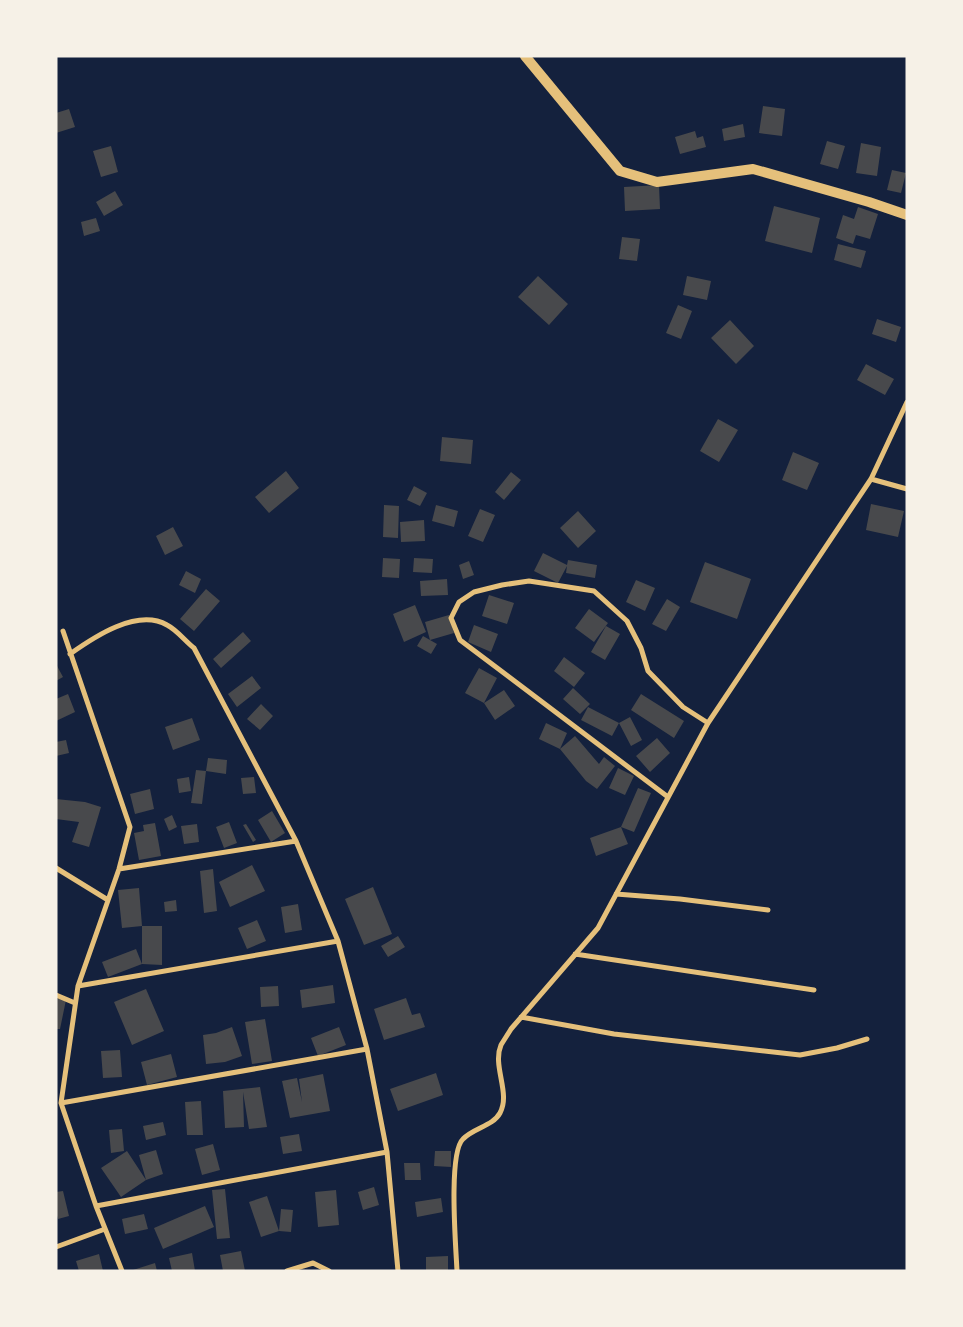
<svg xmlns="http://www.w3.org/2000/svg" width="963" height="1327" font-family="'Nunito Sans',sans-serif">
	<rect width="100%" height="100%" fill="#14213d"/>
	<path fill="#48494c" d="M763,106L785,109L782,136L759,133Z
		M69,109L75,127L56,133V113Z
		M743,124L745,137L724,141L722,129Z
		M695,131L697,138L703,136L706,147L680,154L675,137Z
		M827,141L845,146L838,169L820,164Z
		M861,143L881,147L877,176L856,173Z
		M111,146L118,172L101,177L93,151Z
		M892,170L906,173L901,193L887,190Z
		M659,185L660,209L625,211L624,187Z
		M115,191L123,205L104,216L96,202Z
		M774,206L820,218L812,253L765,241Z
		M858,207L878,214L870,239L856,235L853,244L836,238L843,215L854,219Z
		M96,218L100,231L84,236L81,222Z
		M622,237L640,239L637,261L619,259Z
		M838,244L866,251L861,268L834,260Z
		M538,276L568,304L549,325L518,297Z
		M687,276L711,281L707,300L683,295Z
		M678,305L692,311L681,339L666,333Z
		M877,319L901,327L896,342L872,334Z
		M730,320L754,346L736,364L711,338Z
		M866,364L894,379L885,395L857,380Z
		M718,419L738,430L719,462L700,451Z
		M442,437L473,440L471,464L440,461Z
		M793,452L819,463L807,490L782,480Z
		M286,471L299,488L269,513L255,497Z
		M511,472L521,480L504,500L495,492Z
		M414,486L427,493L420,506L407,500Z
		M871,504L904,511L898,537L866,530Z
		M384,505L399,506L398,538L383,537Z
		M436,505L458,511L454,527L432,521Z
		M480,509L495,515L483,542L468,536Z
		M578,511L596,531L578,548L560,528Z
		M424,520L425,541L401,542L400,522Z
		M173,527L183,546L165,555L156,536Z
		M543,553L567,565L568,560L597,565L595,578L566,573L567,566L558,583L534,571Z
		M383,558L400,559L399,578L382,577Z
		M414,558L433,559L432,573L413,572Z
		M469,561L474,575L463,579L459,565Z
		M705,562L751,579L737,619L690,602Z
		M186,571L201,579L195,593L179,585Z
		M447,579L448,595L421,596L420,581Z
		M636,580L655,588L645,611L626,602Z
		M206,589L220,601L194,631L180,619Z
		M489,595L514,603L507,624L482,616Z
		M667,599L680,607L666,631L652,624Z
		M415,605L426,632L404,642L393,614Z
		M589,609L608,623L594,642L575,628Z
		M449,615L454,633L430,640L437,644L431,654L417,646L423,636L430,640L425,622Z
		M474,625L498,634L491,652L468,642Z
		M606,626L620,634L605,660L591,652Z
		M243,632L251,641L221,668L213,659Z
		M564,657L585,673L574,687L554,671Z
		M56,664L63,677L56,681Z
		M479,668L497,678L484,703L504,690L515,706L495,720L484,703L465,693Z
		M252,676L261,688L237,707L228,694Z
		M573,688L590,704L580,714L563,699Z
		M68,694L75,712L56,721V699Z
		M641,694L684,721L674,738L631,710Z
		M261,704L273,716L260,730L247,719Z
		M588,707L619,723L630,717L642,740L631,746L619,723L612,736L581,720Z
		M192,718L200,740L173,750L165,727Z
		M546,723L567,733L560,749L575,736L599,764L604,757L615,766L597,789L586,781L560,749L539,739Z
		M657,738L670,753L650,772L636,756Z
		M66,740L69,753L56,756V742Z
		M208,758L227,760L226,774L206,771Z
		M618,768L634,776L625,795L609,788Z
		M196,770L206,771L202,804L191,803Z
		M189,777L191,791L179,793L177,779Z
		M254,777L256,793L243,794L241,778Z
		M638,788L651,793L634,832L621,827Z
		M150,789L154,809L135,814L130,794Z
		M56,799L85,802L101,807L89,847L72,842L79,822L56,819Z
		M272,811L285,833L271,842L258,820Z
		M172,815L177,827L169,831L164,819Z
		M229,822L237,843L224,848L216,827Z
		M155,823L161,856L139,860L134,833L144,831L143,825Z
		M197,824L199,842L184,844L181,826Z
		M246,824L256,840L253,842L243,825Z
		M621,827L628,844L596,856L590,838Z
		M252,865L265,891L230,907L219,882Z
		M213,869L217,911L204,913L200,871Z
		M373,887L392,934L364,945L345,899Z
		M139,888L142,926L122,928L118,890Z
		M176,900L177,911L165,912L164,902Z
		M298,904L302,930L285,933L281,907Z
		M257,920L266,941L247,949L238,928Z
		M142,926H162V965L142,964L108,977L102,962L136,949L142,964Z
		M398,936L405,947L388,957L381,946Z
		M333,985L335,1003L302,1008L300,990Z
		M278,986L279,1006L261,1007L260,987Z
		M146,989L164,1031L132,1045L114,1002Z
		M56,998L66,1000L60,1029H56Z
		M406,998L412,1015L420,1013L425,1027L384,1040L374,1009Z
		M265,1019L272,1061L252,1064L245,1022Z
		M232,1027L242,1056L225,1062L206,1064L203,1035L216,1033Z
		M339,1027L346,1045L318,1056L311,1038Z
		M120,1050L122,1077L103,1078L101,1051Z
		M171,1054L177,1077L147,1085L141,1062Z
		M436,1073L443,1095L398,1111L390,1089Z
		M323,1074L330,1111L290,1118L282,1081L297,1078L302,1102L299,1079Z
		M260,1087L267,1127L249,1129L243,1092L244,1127L225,1128L223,1091Z
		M201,1101L203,1135H187L185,1102Z
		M163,1122L166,1135L146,1140L143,1126Z
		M122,1129L124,1151L111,1153L109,1130Z
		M299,1134L302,1151L283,1154L280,1137Z
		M213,1144L220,1170L202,1175L195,1149Z
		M156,1150L163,1174L146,1180L121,1197L101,1168L127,1151L146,1180L139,1155Z
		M435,1151H451V1167L434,1166Z
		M404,1163H420L421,1180H405Z
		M374,1187L379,1205L363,1210L358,1192Z
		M225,1189L230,1238L217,1239L212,1190Z
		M336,1190L339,1225L318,1227L315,1192Z
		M63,1191L69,1216L58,1219L56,1212V1192Z
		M267,1196L279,1231L281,1209L293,1210L291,1232L279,1231L261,1237L249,1202Z
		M441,1198L443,1212L417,1217L415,1202Z
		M205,1206L214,1227L163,1249L154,1228Z
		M144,1214L148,1229L125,1234L122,1219Z
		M241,1251L245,1271H223L220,1255Z
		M192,1253L195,1271H172L169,1258Z
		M99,1254L103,1271H79L76,1261Z
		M448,1256V1271H426V1257Z
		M155,1263L157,1271H133V1270Z"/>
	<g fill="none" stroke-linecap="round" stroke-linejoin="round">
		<path stroke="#e5c07b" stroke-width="5" d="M871,479L907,489
			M63,631L130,827L119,869L78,986L61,1103L96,1206L122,1271
			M70,654C94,637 137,608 167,625C177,630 185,641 194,648L296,841L338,941L367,1049L387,1152L398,1271
			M668,797L460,640L451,618L459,602L474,592L502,585L529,581L594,591L627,621L641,648L648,671L683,707L708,723
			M56,868L108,900
			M119,869L296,841
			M616,894L680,899L768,910
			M575,954L814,990
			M78,986L338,941
			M56,995L75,1003
			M521,1017L614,1034L800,1055L837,1048L867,1039
			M61,1103L367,1049
			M96,1206L387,1152
			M56,1247L105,1229
			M287,1271L313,1263L329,1271
			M457,1271C456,1248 448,1153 463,1139C473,1128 493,1126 500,1113C511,1093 492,1066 501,1045C504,1040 508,1034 511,1029L598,928L708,723L871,479L907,402"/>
		<path stroke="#e5c07b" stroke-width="10" d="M525,56L620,171L657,182L753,169L869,202L907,215"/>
	</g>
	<rect width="963" height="1327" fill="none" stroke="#f6f1e7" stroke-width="115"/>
</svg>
